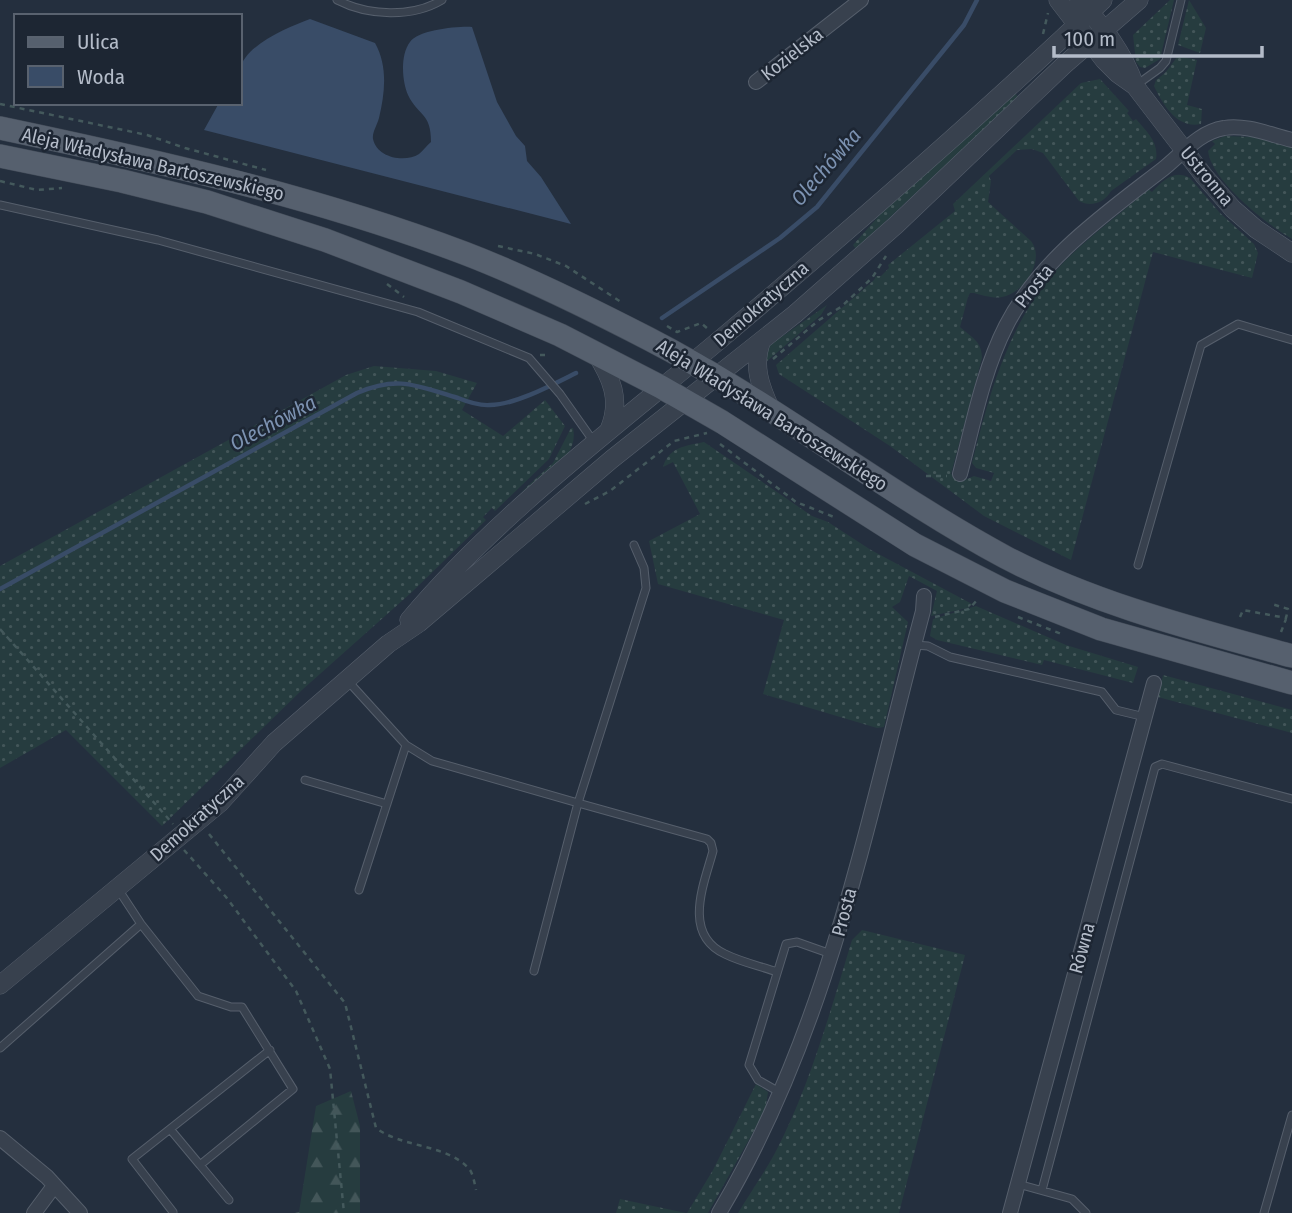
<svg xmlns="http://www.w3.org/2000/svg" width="1292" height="1213" font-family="'Fira Sans Condensed',sans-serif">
	<defs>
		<pattern id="grass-dots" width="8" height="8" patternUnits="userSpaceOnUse" patternTransform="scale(1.75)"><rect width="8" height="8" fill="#263c3f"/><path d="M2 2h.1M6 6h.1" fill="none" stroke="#435659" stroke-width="1.8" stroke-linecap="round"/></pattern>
		<pattern id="forest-firs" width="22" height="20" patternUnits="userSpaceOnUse" patternTransform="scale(1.75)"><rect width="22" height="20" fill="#263c3f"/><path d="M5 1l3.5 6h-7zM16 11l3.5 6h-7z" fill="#435659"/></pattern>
	</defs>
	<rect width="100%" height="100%" fill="#242f3e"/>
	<path fill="url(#grass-dots)" d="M1170,0H1174L1160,59L1145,68L1140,67L1136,62L1133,35Z
		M1189,0L1206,28L1200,53L1178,45Z
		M1178,56L1197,60L1187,105L1202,109L1201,124C1177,129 1163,105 1154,86L1156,80L1165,73Z
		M1100,79L1129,111L1127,113L1133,121L1136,119C1146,131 1159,142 1156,159L1111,191C1105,202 1091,208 1079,201L1043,153L1032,149L1017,150L989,176L991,181L988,202L1031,241C1046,260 1024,293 1002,297C994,299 982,295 974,293H970L968,297L960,327C971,337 982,341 982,358L951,474L967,479L974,476L991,481L994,473L976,468L972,463C990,391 1009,319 1063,263C1089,236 1121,214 1148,189L1152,192C1163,181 1173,169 1190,178L1220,213L1254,244L1258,253L1252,278L1153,252L1071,560L984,516L890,446L779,374L776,365L874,280L876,276H881L889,268L888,265L955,211L953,204L1081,83Z
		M1015,93L1018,97L856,249L853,245L893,200Z
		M1225,136L1253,137L1292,146V239C1267,225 1211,180 1208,151L1215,144L1212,141Z
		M827,305L821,315L766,362L764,357L770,345Z
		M374,366L436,371L477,383L462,410L503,436L545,400L565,426L549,459L495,511L492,508L483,517L486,520L412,592L302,690L162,826L66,730L0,768V566L346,375Z
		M571,428H573C580,459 541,478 520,493L553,463Z
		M704,442L812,516L828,522L871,550L972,604L968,608L931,616L937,591L909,576L900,602L892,607L908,622L884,727L877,728L763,694L784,620L658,584L649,541L700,514L673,462L663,467C669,447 685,446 704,442Z
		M976,606L1066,645L1138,667L1133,683L1044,660L1042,665L937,640L930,636L933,619Z
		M1163,675L1292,710V733L1158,697Z
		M862,930L965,955L899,1213H738C750,1193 764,1173 775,1153C810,1086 830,1012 852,940Z
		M756,1084L768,1092L765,1111L708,1213H687L713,1170Z
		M620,1199L686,1213H616Z"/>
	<path fill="url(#forest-firs)" d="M351,1091L360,1126V1213H294L299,1212L316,1106Z"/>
	<path fill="#394c67" d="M310,19L375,43C388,66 385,93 379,118C377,125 372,133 373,139C377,158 405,163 419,154C423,151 427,145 431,142C431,112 418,116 408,95C402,81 400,55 410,42C418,30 458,26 472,27L497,102L516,136L525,146L527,161L541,177L571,224L204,130L219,103H240C240,93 238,80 240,70C244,45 289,27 310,19Z"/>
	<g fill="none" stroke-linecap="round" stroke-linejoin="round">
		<path stroke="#394c67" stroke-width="4.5" d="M662,318L780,238L817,207L964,25L977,0
			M0,589L357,393C399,375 417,386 458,398C468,402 479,406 490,405C515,405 554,384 576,373"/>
		<g stroke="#565f6c" stroke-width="9">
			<path id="service" d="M337,0C368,16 412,18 442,0
				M1135,86L1160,68L1166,61L1181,0
				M0,205L158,240L418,312L529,358L560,394L594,442
				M1138,565L1201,345L1238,324L1292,340
				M914,645L928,646L950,657L1102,692L1116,710L1145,717
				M347,680L406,745L432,761L578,803L646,588L644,568L634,545
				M305,780L387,804
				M118,889L141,924L198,996L231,1007H242L293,1089L200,1165L170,1129L270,1050
				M359,890L406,745
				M534,971L578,803L707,839L711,843L713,851C704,884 682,934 725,954C741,962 760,966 777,972
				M0,1048L141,924
				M781,1093L758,1080L749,1065L786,944L797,942L831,954
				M170,1129L132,1159L173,1212
				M200,1165L229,1200
				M1018,1184L1072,1199L1086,1213
				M1042,1190L1155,767L1162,764L1292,799
				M1264,1213L1292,1115"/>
		</g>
		<g stroke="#565f6c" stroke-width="16">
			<path id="minor" d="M756,82L861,0
				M960,474C973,425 983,371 1006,326C1040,259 1105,214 1163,169C1182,154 1199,132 1224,128C1245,124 1271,135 1292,140
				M0,1138L47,1177L80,1213
				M34,1213L54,1186
				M719,1213C824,1037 863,841 914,645L923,611L924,596
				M1010,1213L1154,683"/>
		</g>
		<g stroke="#565f6c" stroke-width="19">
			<path id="tertiary" d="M1058,0L1104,60L1118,74L1135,86L1204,176L1233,209L1256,229L1292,253
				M1079,0C1102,25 1124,53 1135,86
				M762,340C752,365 760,386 771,410
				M595,352C611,377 622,400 609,430
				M409,620C500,512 616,427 723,337C852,228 981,116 1103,0
				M0,985L220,803L274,743L388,644L419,623L612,459L795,314L896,225L1064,65L1139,0"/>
		</g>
		<g stroke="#414a57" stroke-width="24">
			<path id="primary" d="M0,128C157,161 313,196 464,253C527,277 589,308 649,339C773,403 883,491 1005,557C1095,604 1194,629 1292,656
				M0,156L122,181L207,202L325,240L461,292L560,335L661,387L722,422L915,545L1005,591L1101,629L1292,683"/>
		</g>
		<path stroke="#44595c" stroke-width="2.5" stroke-dasharray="5 5" stroke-linecap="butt" d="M1043,34L1048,13
			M0,104L147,135L185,148L266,170
			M0,181L37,190L62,188
			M498,246L535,254L566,266L621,302
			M387,284L404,297
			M667,326L677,332L701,323L708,329
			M540,355H548
			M773,359L819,320L841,307L872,278L886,256
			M720,444L796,502L834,517
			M926,476H947
			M585,504L610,491L674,441L707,433
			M935,617L969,609L978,599
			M1018,617L1064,635
			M1240,617L1243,610L1286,618L1288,609L1272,604
			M0,629L173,824
			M1281,632L1286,619
			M209,834L345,1003L376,1128C402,1148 449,1144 470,1170C473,1174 475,1185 476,1190
			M184,850L226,897L296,991L330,1069L344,1213"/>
		<use href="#service" stroke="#38414e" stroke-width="7"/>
		<use href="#minor" stroke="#38414e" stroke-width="14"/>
		<use href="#tertiary" stroke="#38414e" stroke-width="18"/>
		<use href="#primary" stroke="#56606e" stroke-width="23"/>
	</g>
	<g text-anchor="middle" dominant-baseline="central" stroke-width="5" stroke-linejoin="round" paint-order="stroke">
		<g font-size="19" fill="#b4bcc9" stroke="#1d2633">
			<text transform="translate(792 54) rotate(-38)">Kozielska</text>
			<text transform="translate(153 164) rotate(13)">Aleja Władysława Bartoszewskiego</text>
			<text transform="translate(1207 176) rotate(50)">Ustronna</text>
			<text transform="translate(1034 286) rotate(-52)">Prosta</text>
			<text transform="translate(761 304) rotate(-41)">Demokratyczna</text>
			<text transform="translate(772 415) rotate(32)">Aleja Władysława Bartoszewskiego</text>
			<text transform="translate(197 818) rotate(-42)">Demokratyczna</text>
			<text transform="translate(844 912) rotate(-75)">Prosta</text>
			<text transform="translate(1082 948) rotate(-75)">Równa</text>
		</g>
		<g font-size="21" font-style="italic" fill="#7c92b1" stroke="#1d2633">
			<text transform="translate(826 167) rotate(-49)">Olechówka</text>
			<text transform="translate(273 423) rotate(-28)">Olechówka</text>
		</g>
	</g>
	<rect x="14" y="14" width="228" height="91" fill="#1d2633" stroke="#59626f" stroke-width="2"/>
	<rect x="28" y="37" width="35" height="10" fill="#56606e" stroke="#59626f" stroke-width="2"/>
	<text x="77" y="49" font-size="21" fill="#b4bcc9">Ulica</text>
	<rect x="28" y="66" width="35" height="21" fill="#394c67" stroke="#59626f" stroke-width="2"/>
	<text x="77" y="84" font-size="21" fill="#b4bcc9">Woda</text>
	<path d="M1054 46v10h208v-10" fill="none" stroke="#b4bcc9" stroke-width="3.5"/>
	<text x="1064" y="46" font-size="21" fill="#b4bcc9" stroke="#1d2633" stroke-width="5" paint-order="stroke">100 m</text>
</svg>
